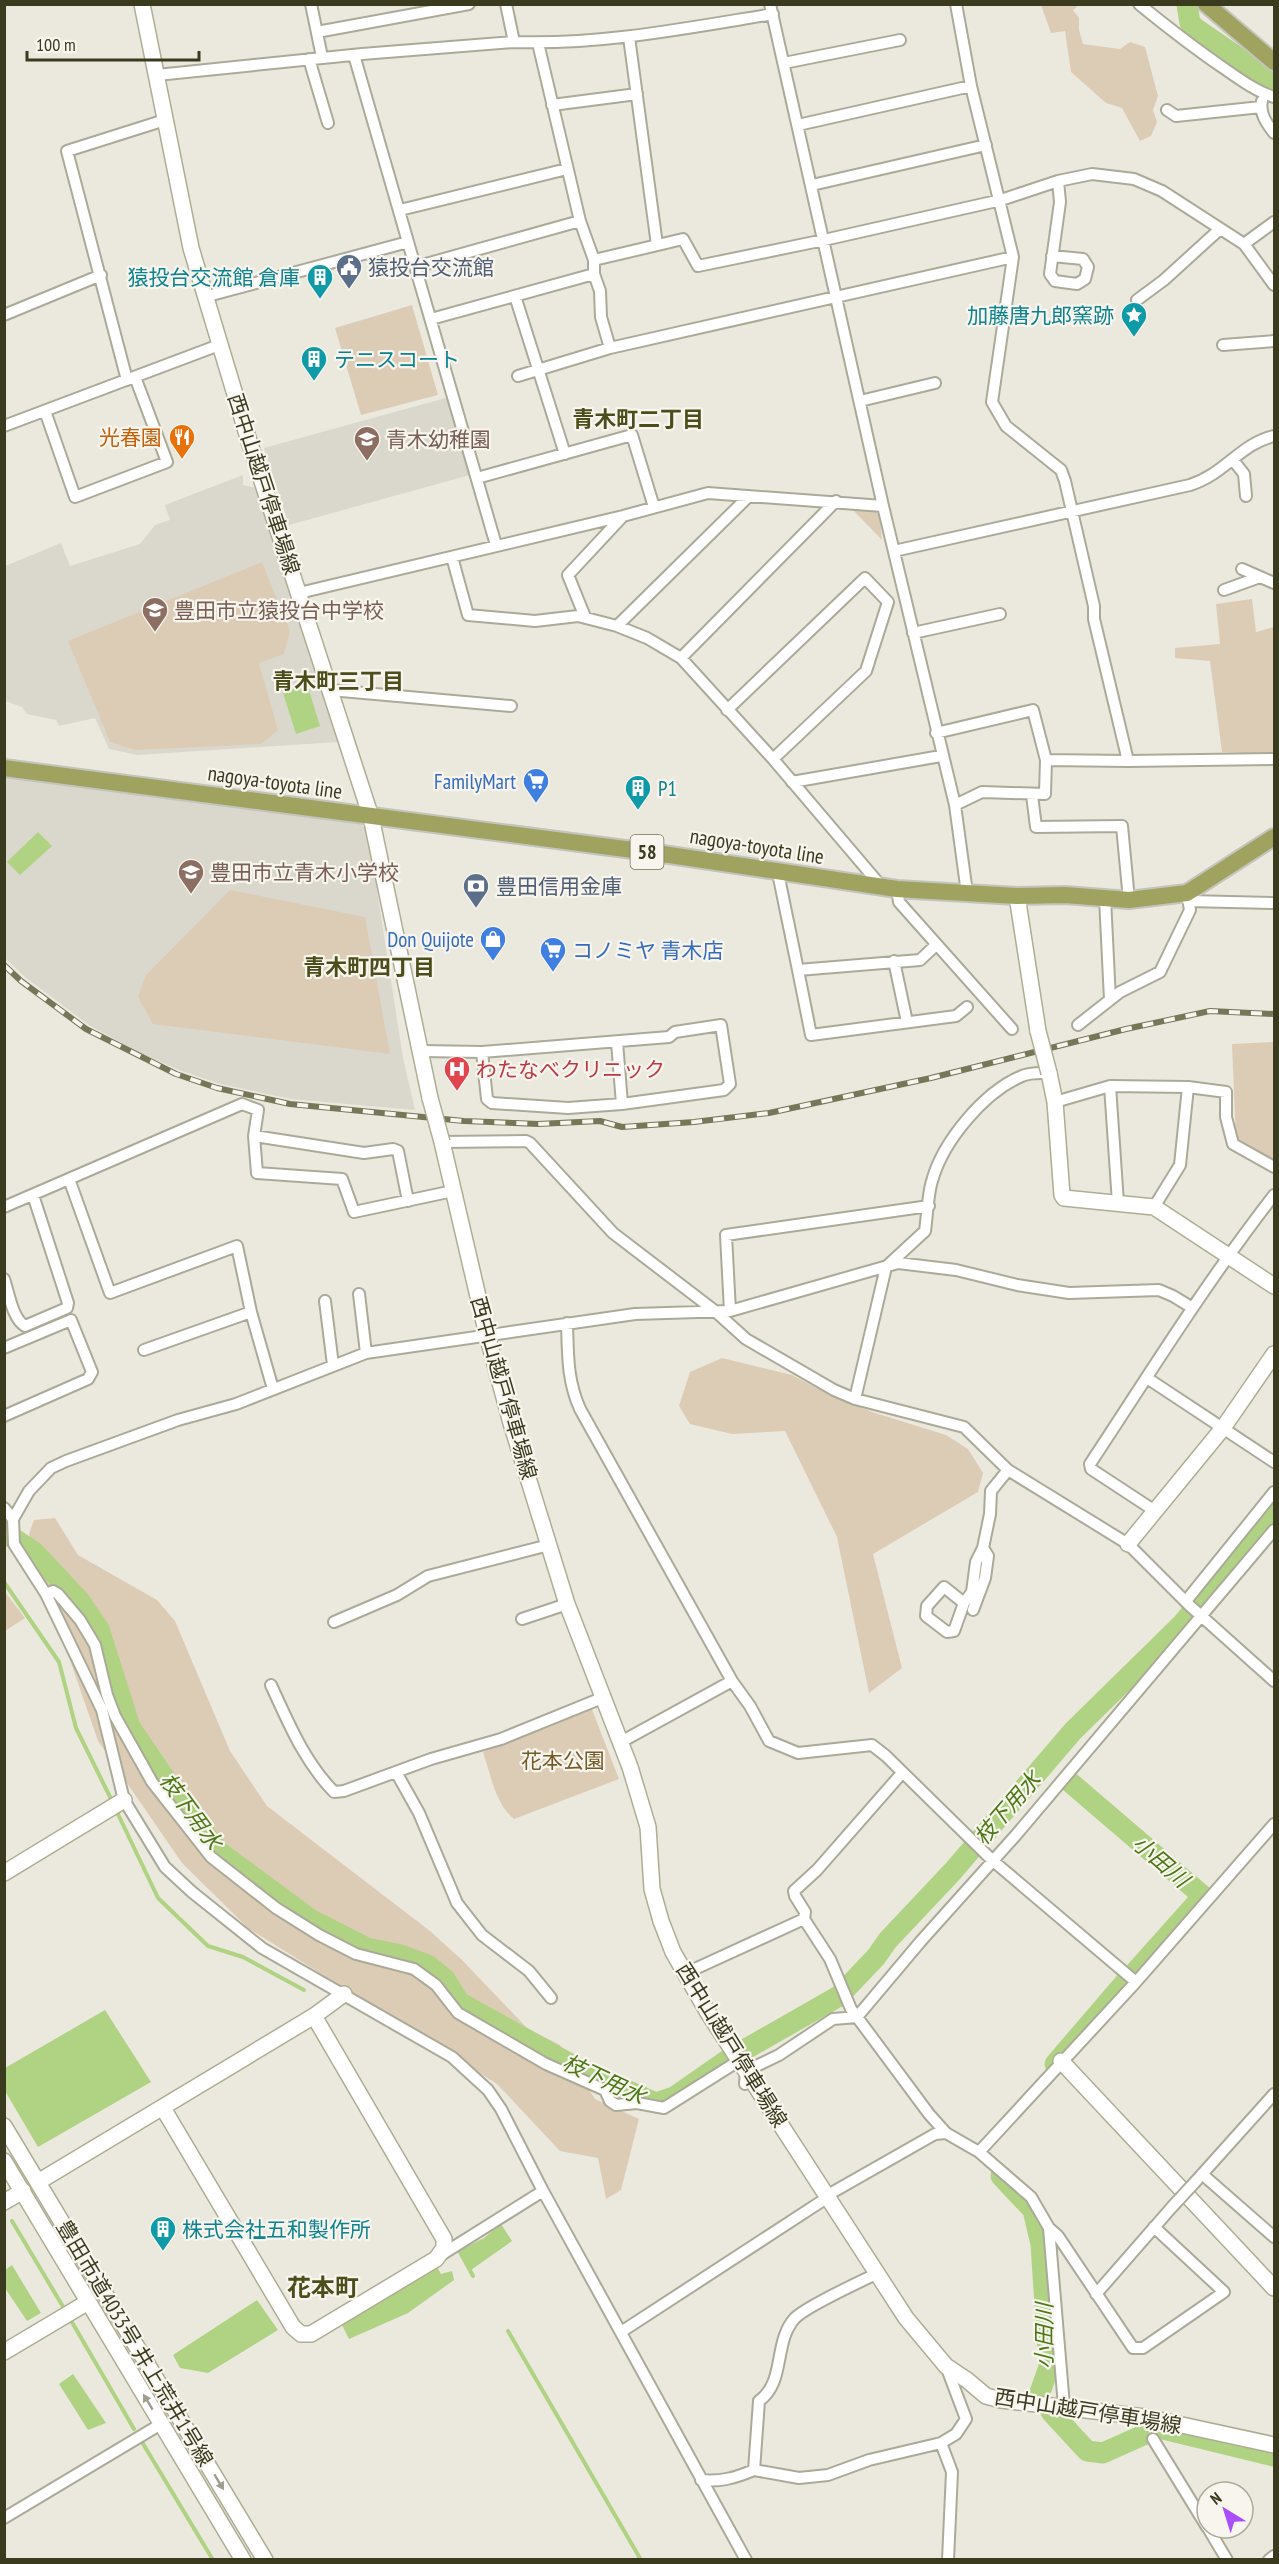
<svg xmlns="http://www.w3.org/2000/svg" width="1279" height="2564" font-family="'PT Sans Narrow','Noto Sans JP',sans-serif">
	<rect width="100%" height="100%" fill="#ebe9de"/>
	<path fill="#dad8cc" d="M449,397L470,475L289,525L264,448Z
		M243,475V485L261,489L338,742L137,755L109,749L95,718L59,726L56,720L27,714L22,707L5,701V566L61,543L70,566L140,544L155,525L170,520L165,505Z
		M4,775L360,823L368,832L403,1058L415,1110L291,1099L220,1084L179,1070L138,1052L89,1025L25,977L5,958Z"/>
	<path fill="#ddccb5" d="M1041,5H1079L1073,10L1079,18V30L1083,44L1120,49L1130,42L1145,47L1158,96L1153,110L1157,122L1151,136L1140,141L1122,108L1106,103L1071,72L1065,31L1051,33Z
		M412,305L438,395L361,415L335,328Z
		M851,508L879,510L882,540Z
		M262,562L290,631L284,654L259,663L278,730L261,744L135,750L110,742L68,641Z
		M1252,599L1256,632L1274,627V754L1222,752L1210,661L1175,658V648L1220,644L1216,604Z
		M230,890L365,917L390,1054L153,1024L138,997L146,975Z
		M1274,1042V1161L1236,1139L1232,1044Z
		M722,1358L792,1375L828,1394L872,1412L946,1435L968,1449L983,1473L978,1492L873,1554L902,1668L869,1693L837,1537L785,1431L732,1434L690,1424L679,1406L690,1372Z
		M55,1518L78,1555L157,1600L175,1621L230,1751L267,1806L430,1931L462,1960L527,2028L560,2045L595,2099L639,2119L621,2190L606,2199L598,2158L560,2151L497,2084L248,1928L182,1863L98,1741L42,1579L29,1534L34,1520Z
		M5,1592L25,1618L5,1631Z
		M591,1707L619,1779L514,1819C495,1804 491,1775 483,1752Z"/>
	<path fill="#afd382" d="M307,684L320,726L296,734L283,693Z
		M38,832L52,846L20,875L7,862Z
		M105,2010L151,2082L38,2147L5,2091V2068Z
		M501,2224L512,2241L471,2270L458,2251L484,2238Z
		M435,2263L441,2274L452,2271L454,2280L408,2313L349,2339L339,2319Z
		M12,2265L41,2313L27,2321L5,2288V2270Z
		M257,2300L278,2330L208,2373L180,2368L173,2355Z
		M73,2374L106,2423L88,2430L59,2384Z"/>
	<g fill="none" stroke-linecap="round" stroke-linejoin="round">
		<path stroke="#afd382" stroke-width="4" d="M4,1582L59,1662L76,1728L113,1803
			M116,1810L158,1898L208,1946L243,1957L304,1990
			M12,2221L65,2310
			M460,2252L473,2276
			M69,2317L134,2429
			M508,2331L641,2560
			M142,2442L213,2560"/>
		<path stroke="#afd382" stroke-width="21" d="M1187,4L1190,23L1195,28L1274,82
			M4,1532L34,1552L79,1600L99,1629L130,1727L183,1805L218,1851L310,1919L367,1948L401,1955L428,1965L445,1979L459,2002L581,2070L656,2103L674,2097L730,2058L839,1996L876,1957L888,1940L953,1871L1073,1731L1182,1624L1274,1515
			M1071,1783L1203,1896L1136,1971
			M1055,2064L1127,1980
			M1001,2176L1033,2210L1041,2244L1049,2367L1038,2398
			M1051,2412L1087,2451L1103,2453L1159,2428L1274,2456"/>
		<g stroke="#abaa99" stroke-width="14">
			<path id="street" d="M311,4L322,57
				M506,4L514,42
				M770,4L883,506L955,805L967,893
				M956,4L971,86
				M1139,4C1166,26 1193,47 1222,67C1238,78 1255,91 1274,97
				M317,32L469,4
				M629,37L657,245
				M538,43L580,221L594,260V274L600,291L601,317L610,348
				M354,55L408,242
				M309,59L328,123
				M784,63L900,40
				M157,75L362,54L514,42C601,45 687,28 773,14
				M1262,101C1259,113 1267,124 1274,133
				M552,105L637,94
				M1167,110L1176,116L1261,107
				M798,125L971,86L1013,257L992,402L1006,426L1061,470L1065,481L1094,606V619L1128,761L1046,760
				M812,185L986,145
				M400,210L567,169
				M1244,244L1274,222
				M1052,256L1083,259L1088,267L1085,279L1077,284L1055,281L1050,274L1060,202L1058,181
				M594,260L683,239L698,266L824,240L1001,200L1058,181L1092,174L1134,179L1162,191L1244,244L1274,285
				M415,267L580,221
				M515,296L565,454
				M204,297L408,242L496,545
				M1137,300L1164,280L1220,229
				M4,315L101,275
				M431,319L594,274
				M1223,345L1274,341
				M518,376L610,348L1013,257
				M127,380L67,151L165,120
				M860,401L935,383
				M45,411L75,497L167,462L135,377
				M4,426L219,345
				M1233,460L1244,474L1246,496
				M477,478L632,435L654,507
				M894,551L1190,485C1225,474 1240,444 1274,436
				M452,557L468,615L535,621L578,616L617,626L647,638L681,658L773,759L881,886
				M1242,569L1274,583
				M1224,590L1260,577
				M299,593L623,516L708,493L883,506
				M585,617L568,575L623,516
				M617,626L749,496
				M913,633L1000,614
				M681,658L836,501
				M330,690L511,706
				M727,710L865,578L888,602L866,671L773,759
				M936,733L1033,710L1046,760L1045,794L982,792L955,805
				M1128,761L1274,759
				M792,782L941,756
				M1032,795L1036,827L1122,826L1129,900
				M778,873L798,970L920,960L936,945
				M897,889L899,902L1012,1029
				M1105,898L1110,1000
				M1188,901L1274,903
				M894,961L907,1022
				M798,970L811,1035L956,1016L967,1007
				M1078,1025L1120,992L1160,972L1190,910L1187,893
				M421,1051L482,1052L669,1037L675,1032L721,1025L730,1084L724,1090L622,1104L617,1042
				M482,1052L487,1099L492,1103L568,1108L622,1104
				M1110,1086L1118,1203
				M1188,1087L1226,1092V1117L1233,1144L1274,1167
				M1055,1102L1110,1086L1188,1087L1180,1165L1154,1207
				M254,1136L364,1153L393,1149L398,1151L408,1201
				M442,1142L526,1141L530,1143L613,1233L715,1311L746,1339L834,1390L855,1399L964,1427L1008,1470L1128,1544L1189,1605L1274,1681
				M69,1179L110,1293L237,1246L251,1312L273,1389
				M4,1207L242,1104L258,1110L254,1136L257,1173L342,1179L354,1212L453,1191
				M4,1279C9,1293 12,1318 25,1326L67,1308L68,1303L33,1195
				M359,1294L366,1353
				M325,1301L333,1365
				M730,1311L726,1235L929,1206
				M567,1323C568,1354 567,1380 580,1409L732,1681L750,1706L769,1741L798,1753L872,1745L886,1756L992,1860L1136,1982
				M4,1348L71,1320L92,1372L88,1379L4,1416
				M144,1350L251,1312
				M1147,1378L1274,1462
				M855,1399L886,1267L925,1231C927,1217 928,1193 932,1181C943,1141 984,1092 1022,1076C1030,1072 1041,1073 1049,1073
				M4,1508L13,1519
				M1155,1511L1091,1469L1090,1464C1150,1373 1207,1281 1274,1195
				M46,1594L53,1591L58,1594L80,1620L95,1645L107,1695L115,1716L152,1782L211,1857L276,1908L319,1935L356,1954L414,1969L436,1985L458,2013L546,2064L605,2090L610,2101L616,2105L637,2103L664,2108L740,2060
				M1186,1601L1274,1492
				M964,1603L954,1631L947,1632L926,1616L927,1606L944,1587L964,1603L972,1592L976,1562L983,1548L990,1514L991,1491L1008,1470
				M973,1610L985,1578L988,1556L983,1548
				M522,1619L567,1604
				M334,1622L397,1595L428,1576L549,1545
				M271,1685C289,1724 304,1761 334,1792L344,1791L431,1759L501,1739L602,1698
				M619,1743L732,1681
				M396,1772L419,1813L457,1903L482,1935L529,1971L551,1998
				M902,1773L817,1870L794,1891L795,1896L805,1912L804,1919L830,1959L851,2009L929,2114L946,2133L979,2152L1031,2197L1049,2228L1064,2406
				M686,1973L804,1919
				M745,2084L746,2071L779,2055L833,2019L857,2017L921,1941L1016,1835L1274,1530
				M979,2152L1136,1982L1274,1824
				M1202,2174L1274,2237
				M1196,2181L1274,2094
				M1049,2228L1058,2236L1133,2348H1143L1224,2292L1154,2227
				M441,2255L543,2191
				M1096,2294L1172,2207
				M621,2332L822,2201L826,2196L935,2134L946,2133
				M946,2366L966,2419L956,2434L941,2443L952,2472L948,2560
				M1153,2439L1207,2527
				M754,2470L799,2478L828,2475L869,2460L941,2443
				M701,2480C721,2482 735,2478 754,2470L759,2401C786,2382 773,2342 795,2318C806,2307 859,2282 876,2274
				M4,2518L161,2424
				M1208,2528L1227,2560
				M746,2560L543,2191L501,2109L488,2090L452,2057L262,1948L192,1892L165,1867L124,1800L102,1710L46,1594L14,1544L13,1519L29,1491L51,1468L66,1461L178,1420L236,1404L366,1353L635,1314L730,1311L898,1263L956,1270L1017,1285L1069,1293L1159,1290L1173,1296L1191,1307
				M1269,2560L1274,2556"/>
		</g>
		<g stroke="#aead93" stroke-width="18">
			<path id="secondary" d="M142,4L191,248L249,441L371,817L430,1098
				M1017,896L1038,1031
				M1049,1073L1055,1102L1062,1195L1064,1198L1154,1207L1274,1286
				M442,1142L487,1335L511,1423L567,1604L630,1767L648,1827L652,1889L661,1921L673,1952L707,2011L906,2318L946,2366L967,2380L986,2396L1001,2400L1145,2417L1274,2445
				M1128,1544L1223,1428L1274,1354
				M4,1873L124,1800
				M1061,2061L1274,2288
				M163,2108L293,2327L301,2334H311L436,2259L444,2248V2239L314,2016
				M4,2126L265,2560
				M4,2161L243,2560
				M38,2182L314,2016L344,1994
				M4,2202L23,2191
				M4,2352L88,2302"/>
		</g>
		<g stroke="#c4c4bc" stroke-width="20">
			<path id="primary" d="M1206,4L1274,62
				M4,768L656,853L897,889L1017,896L1065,895L1129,900L1187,893L1274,837"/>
		</g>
		<use href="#street" stroke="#fff" stroke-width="10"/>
		<use href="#secondary" stroke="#fff" stroke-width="15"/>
		<use href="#primary" stroke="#a0a360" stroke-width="16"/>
		<g stroke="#767758" stroke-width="6">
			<path id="rail" d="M4,965L21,981L86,1029L176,1074L217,1088L290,1104L464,1121L538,1124L600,1121L622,1127L694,1122L769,1113L931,1078L1126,1029L1210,1011L1274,1014"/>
		</g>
		<use href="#rail" stroke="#f7f5ee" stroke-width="4" stroke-dasharray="11" stroke-linecap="butt"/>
		<g stroke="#abaa99" stroke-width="14" stroke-linecap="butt">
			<path id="street-bridge" d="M1172,2207L1196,2181"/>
		</g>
		<g stroke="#aead93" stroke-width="18" stroke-linecap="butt">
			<path id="secondary-bridge" d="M1038,1031L1049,1073
				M430,1098L442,1142"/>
		</g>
		<use href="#street-bridge" stroke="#fff" stroke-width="10"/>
		<use href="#secondary-bridge" stroke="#fff" stroke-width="15"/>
	</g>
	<defs><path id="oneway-solid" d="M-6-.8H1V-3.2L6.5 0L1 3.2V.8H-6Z" transform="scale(1.5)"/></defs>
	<g fill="#9c9d8e">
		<use href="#oneway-solid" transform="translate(148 2402) rotate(-121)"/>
		<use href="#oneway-solid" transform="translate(219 2482) rotate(59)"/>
	</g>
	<defs>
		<g id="civic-pin" transform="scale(1.35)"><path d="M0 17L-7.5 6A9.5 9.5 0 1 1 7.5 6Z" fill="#5c6f8a" stroke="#f7f5ee"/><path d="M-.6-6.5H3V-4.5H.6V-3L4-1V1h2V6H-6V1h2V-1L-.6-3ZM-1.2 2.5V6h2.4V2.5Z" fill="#fff"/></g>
		<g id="building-pin" transform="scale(1.35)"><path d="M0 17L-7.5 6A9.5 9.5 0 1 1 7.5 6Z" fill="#0f9aa8" stroke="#f7f5ee"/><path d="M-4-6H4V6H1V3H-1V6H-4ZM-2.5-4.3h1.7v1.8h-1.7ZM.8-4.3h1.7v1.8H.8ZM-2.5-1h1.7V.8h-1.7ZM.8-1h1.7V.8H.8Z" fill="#fff"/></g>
		<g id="sight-pin" transform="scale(1.35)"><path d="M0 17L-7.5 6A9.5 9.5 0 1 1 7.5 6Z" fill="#0f9aa8" stroke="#f7f5ee"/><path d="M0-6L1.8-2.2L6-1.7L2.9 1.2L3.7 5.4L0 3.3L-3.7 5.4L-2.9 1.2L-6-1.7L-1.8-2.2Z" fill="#fff"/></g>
		<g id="restaurant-pin" transform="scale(1.35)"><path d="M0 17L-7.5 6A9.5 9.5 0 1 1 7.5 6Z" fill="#e8710a" stroke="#f7f5ee"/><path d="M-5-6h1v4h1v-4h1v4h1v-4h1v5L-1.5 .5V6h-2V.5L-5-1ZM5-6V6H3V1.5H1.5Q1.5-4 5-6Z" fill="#fff"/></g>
		<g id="school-pin" transform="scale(1.35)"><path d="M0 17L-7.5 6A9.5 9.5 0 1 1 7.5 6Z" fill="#8d6e63" stroke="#f7f5ee"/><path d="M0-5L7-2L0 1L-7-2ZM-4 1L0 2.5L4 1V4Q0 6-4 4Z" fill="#fff"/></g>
		<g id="supermarket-pin" transform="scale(1.35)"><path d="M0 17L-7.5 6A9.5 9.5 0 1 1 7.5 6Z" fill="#3f7fe0" stroke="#f7f5ee"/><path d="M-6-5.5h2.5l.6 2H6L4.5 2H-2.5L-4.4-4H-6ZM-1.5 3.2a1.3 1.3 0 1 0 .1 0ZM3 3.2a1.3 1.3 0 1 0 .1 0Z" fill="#fff"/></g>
		<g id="bank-pin" transform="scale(1.35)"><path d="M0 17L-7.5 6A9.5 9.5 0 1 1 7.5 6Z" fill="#5c6f8a" stroke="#f7f5ee"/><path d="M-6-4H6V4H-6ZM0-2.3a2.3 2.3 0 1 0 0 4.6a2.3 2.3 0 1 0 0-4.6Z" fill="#fff"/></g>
		<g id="shop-pin" transform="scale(1.35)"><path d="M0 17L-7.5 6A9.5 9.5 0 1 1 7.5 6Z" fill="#3f7fe0" stroke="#f7f5ee"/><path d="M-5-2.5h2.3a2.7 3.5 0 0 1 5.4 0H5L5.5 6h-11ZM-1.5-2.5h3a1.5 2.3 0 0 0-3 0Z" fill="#fff"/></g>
		<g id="hospital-pin" transform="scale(1.35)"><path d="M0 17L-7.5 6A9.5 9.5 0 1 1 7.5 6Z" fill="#e0444e" stroke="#f7f5ee"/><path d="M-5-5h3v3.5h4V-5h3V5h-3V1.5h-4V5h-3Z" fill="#fff"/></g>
	</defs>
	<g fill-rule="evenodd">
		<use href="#civic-pin" x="349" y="267"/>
		<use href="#building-pin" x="320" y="277"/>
		<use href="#sight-pin" x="1134" y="315"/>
		<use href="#building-pin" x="314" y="359"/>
		<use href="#restaurant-pin" x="182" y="437"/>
		<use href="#school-pin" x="367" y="439"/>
		<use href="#school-pin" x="155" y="610"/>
		<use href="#supermarket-pin" x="536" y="781"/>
		<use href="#building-pin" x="638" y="788"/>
		<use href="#school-pin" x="191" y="872"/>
		<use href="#bank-pin" x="476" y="886"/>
		<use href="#shop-pin" x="493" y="939"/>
		<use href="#supermarket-pin" x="553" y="950"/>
		<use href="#hospital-pin" x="457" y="1069"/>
		<use href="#building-pin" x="163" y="2229"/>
	</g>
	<g text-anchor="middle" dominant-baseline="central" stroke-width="4.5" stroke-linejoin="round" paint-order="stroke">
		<rect fill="#f7f5ee" stroke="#73735c" stroke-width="1.5" x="630.5" y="835" width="33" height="34" rx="4.5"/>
		<g font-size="20" font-weight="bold" fill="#3a3b1e">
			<text x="647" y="852">58</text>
		</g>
		<g font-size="21" fill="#4e5e75" stroke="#f7f5ee" text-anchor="start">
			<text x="368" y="267">猿投台交流館</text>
			<text x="496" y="886">豊田信用金庫</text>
		</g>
		<g font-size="21" fill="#0d838f" stroke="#f7f5ee" text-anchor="start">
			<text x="300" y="277" text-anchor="end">猿投台交流館 倉庫</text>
			<text x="1114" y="315" text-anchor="end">加藤唐九郎窯跡</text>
			<text x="334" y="359">テニスコート</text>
			<text x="658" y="788">P1</text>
			<text x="182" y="2229">株式会社五和製作所</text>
		</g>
		<g font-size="21" fill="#c56008" stroke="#f7f5ee" text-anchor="end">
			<text x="162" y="437">光春園</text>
		</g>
		<g font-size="21" fill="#785e54" stroke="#f7f5ee" text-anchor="start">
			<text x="386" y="439">青木幼稚園</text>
			<text x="174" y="610">豊田市立猿投台中学校</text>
			<text x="210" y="872">豊田市立青木小学校</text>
		</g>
		<g font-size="21" fill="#3a3b1e" stroke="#f7f5ee">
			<text transform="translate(264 484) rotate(72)">西中山越戸停車場線</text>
			<text transform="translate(275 782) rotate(8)">nagoya-toyota line</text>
			<text transform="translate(757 846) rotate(9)">nagoya-toyota line</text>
			<text transform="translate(504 1388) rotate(74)">西中山越戸停車場線</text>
			<text transform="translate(732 2045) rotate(58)">西中山越戸停車場線</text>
			<text transform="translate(135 2343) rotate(59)">豊田市道4033号 井上荒井1号線</text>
			<text transform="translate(1088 2411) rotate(9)">西中山越戸停車場線</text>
		</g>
		<g font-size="21" fill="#366cbe" stroke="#f7f5ee" text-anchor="end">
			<text x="516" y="781">FamilyMart</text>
			<text x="474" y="939">Don Quijote</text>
			<text x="572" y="950" text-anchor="start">コノミヤ 青木店</text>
		</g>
		<g font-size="21" fill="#be3a42" stroke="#f7f5ee" text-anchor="start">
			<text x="476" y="1069">わたなべクリニック</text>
		</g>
		<g font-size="21" fill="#745b27" stroke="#f7f5ee">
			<text x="563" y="1760">花本公園</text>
		</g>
		<g font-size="22" font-weight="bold" fill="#4b4e1a" stroke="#f7f5ee">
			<text x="638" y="419">青木町二丁目</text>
			<text x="338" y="681">青木町三丁目</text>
			<text x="369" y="967">青木町四丁目</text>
		</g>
		<g font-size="22" font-style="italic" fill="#4c7916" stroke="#f7f5ee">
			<text transform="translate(1007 1808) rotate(-49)">枝下用水</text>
			<text transform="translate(191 1811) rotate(54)">枝下用水</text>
			<text transform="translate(1161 1861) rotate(41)">小田川</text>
			<text transform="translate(604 2079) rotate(25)">枝下用水</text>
			<text transform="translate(1044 2336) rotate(-90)">小田川</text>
		</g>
		<g font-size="24" font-weight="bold" fill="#4b4e1a" stroke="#f7f5ee">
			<text x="323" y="2287">花本町</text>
		</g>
	</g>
	<rect width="1279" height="2564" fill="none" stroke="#3a3b1e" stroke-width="12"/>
	<g transform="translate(1225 2510) rotate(322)"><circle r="28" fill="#f7f5ee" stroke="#abab9b" stroke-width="1.5"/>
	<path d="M0-4.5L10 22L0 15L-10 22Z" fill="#aa4dfa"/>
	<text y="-9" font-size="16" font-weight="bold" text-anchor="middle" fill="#3a3b1e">N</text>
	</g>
	<path d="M27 51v9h172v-9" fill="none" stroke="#3a3b1e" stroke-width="3"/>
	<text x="36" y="51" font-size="18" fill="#3a3b1e" stroke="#f7f5ee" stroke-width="4.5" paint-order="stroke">100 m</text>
</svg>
